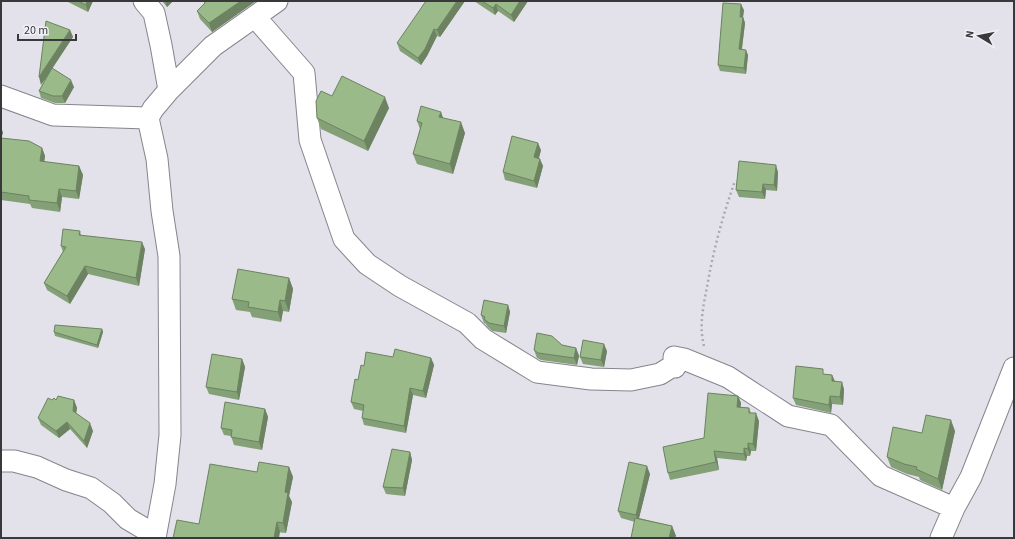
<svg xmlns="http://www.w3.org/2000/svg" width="1015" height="539" font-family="'Source Sans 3',sans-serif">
	<rect width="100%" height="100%" fill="#e3e2eb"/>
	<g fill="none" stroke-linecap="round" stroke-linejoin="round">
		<g stroke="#85858d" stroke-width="23">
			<path id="minor" d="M144,1L154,13L161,45L169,90
				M255,17L304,73L310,140L344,239L367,264L400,286L467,323L483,339L537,372L591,379L631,380L660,374L671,367H675L674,357L684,359L728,377L788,416L831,425L881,476L954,508
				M1,96L53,115L148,118
				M1,461H14L37,467L66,480L91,488L112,503L128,519L155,535
				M155,538L165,484L170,435L169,256L162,211L157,159L148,118L153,109L169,90L213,46L277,1
				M941,538L954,508L971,477L1014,368"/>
		</g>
		<path stroke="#a9a9af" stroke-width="2.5" stroke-dasharray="2 3" stroke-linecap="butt" d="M704,346C698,322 705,300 709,276C715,244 724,212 735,181"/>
		<use href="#minor" stroke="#fff" stroke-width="21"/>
	</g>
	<path fill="#84a077" d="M66,1H93L88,12Z
		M162,1H173L167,7Z
		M204,1H256L212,32L200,19L197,11L205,4Z
		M465,1L440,37L437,36L427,56L421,65L400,51L397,43Z
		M474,1H528L514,22L498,11L495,15Z
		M744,10L743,17L745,23L742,49L748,55L746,74L720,71L718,65Z
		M70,30L73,37L52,69L74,87L65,103H55L41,98L39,91L47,77L41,85Z
		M332,96L389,108L368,151L321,129L317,118Z
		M443,118L465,133L453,174L417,164L413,154L420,129L417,121Z
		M1,127L3,133L1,138L42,148L45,156L44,162L79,166L83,175L79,199L62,197L60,212L32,208L30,204L1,200Z
		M541,150L539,158L543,166L537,188L505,180L503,172Z
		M778,172L777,191L766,190L765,199L739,197L736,190Z
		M80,231L81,235L145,249L139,286L88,274L70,304L47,290L44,283L63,252L61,246Z
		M289,278L293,289L289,312L283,311L281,322L252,317L250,312L236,310L232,299Z
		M508,305L510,312L506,333L492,331L487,326L486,324L484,323L481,315Z
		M102,329L103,332L98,348L55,336L54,332Z
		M562,345L576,348L579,356L577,365L541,360L537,358L534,350Z
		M607,351L604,367L583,364L580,357Z
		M393,357L431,358L434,365L426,398L413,395L406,433L364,425L362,418L363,411L354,409L351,402L358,380L364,366Z
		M242,359L245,367L239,400L209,394L206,387Z
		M825,374L832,375L835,381L844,389L843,405L832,404L831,413L796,405L793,398Z
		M738,396L741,403L740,407L749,408L751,413L759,421L756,451H751L750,456H747L746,461L717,458L719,470L670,480L668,473L704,438Z
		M52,400H74L77,408L76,414L93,431L87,448L70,429L59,438L41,425L38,418Z
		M265,409L268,417L262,450L234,445L231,436L224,435L221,428Z
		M955,431L942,490L920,480L919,477L907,474L891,467L887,457L922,433Z
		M410,452L412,460L405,496L386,494L383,487Z
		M289,467L293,477L289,496L292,502L286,533L199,524L257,472Z
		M650,474L639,518L672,526L676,536L635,522L621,518L618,511Z"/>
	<path fill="#6c8261" d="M87,1H93L88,12L86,5Z
		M165,1H173L167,7Z
		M241,1H256L212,32L209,23Z
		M457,1H465L440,37L437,30Z
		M520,1H528L514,22L511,15Z
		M496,4L498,11L495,15L493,8Z
		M741,4L744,10L742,23L740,17Z
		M743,17L745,23L741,55L739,49Z
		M434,29L437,36L427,56L421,65L418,58Z
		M70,30L73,37L41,85L39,77Z
		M746,50L748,55L746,74L744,68Z
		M71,80L74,87L65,103L62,96Z
		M385,97L389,108L368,151L364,141Z
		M441,112L445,123L439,117Z
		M461,122L465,133L453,174L450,164Z
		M1,127L3,133L1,138Z
		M538,143L541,150L537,164L534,157Z
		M42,148L45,156L43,170L40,161Z
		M540,159L543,166L537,188L534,181Z
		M776,165L778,172L777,191L774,185Z
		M79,166L83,175L79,199L76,191Z
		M763,184L766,190L765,199L762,192Z
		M59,189L62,197L60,212L57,203Z
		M142,242L145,249L139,286L136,278Z
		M85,266L88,274L70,304L67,296Z
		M289,278L293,289L289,312L285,301Z
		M280,300L283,311L281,322L278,312Z
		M508,305L510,312L506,333L504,326Z
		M102,329L103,332L98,348L97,345Z
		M604,344L607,351L604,367L601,360Z
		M576,348L579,356L577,365L574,358Z
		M431,358L434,365L426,398L423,391Z
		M242,359L245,367L239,400L237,392Z
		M832,375L835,382L832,381Z
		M842,382L844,389L843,405L840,397Z
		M410,388L413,395L406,433L404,426Z
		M738,396L741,403L740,414L737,407Z
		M830,396L832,404L831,413L829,405Z
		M74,400L77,408L75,419L73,411Z
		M265,409L268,417L262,450L259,442Z
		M756,413L759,421L756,451L753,444Z
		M951,420L955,431L942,490L938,479Z
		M67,422L70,429L59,438L56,431Z
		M90,423L93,431L87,448L84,441Z
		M748,443L751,451L750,456L748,449Z
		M744,448L747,456L746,461L744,454Z
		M714,451L717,458L719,470L716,462Z
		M410,452L412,460L405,496L403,488Z
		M647,466L650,474L638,522L636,515Z
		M289,467L293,477L289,496L292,502L286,533L283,523L285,492Z
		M277,522L280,532L279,538H274Z
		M672,526L676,536L675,538H669Z"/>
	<path fill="#9aba8a" stroke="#6c8261" d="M78,1H87L86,5Z
		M204,1H241L209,23L197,11L205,3Z
		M426,1H457L437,30L434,29L425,49L418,58L397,43Z
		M482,1H520L511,15L496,4L493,8Z
		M723,3L741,4L740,17H743L739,49L746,50L744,68L718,65Z
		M46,21L70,30L39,77Z
		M52,68L71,80L62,96H53L39,91Z
		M342,76L385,97L364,141L317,118L316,101L321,91L332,96Z
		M421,106L441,112L439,117L461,122L450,164L413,154L422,123L417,121Z
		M512,136L538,143L534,157L540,159L534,181L503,172Z
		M1,138L29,141L42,148L40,161L79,166L76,191L59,189L57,203L29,200V196L1,192Z
		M739,161L776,165L774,185L763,184L762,192L736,190Z
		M63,229L80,231L79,235L142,242L136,278L85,266L67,296L44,283L66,247L61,246Z
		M238,269L289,278L285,301L280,300L278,312L248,307L249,302L232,299Z
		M484,300L508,305L504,326L489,323L484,319L485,317L481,315Z
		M55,325L102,329L97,345L54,332Z
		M537,333L552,336L562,345L576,348L574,358L538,353L534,350Z
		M583,340L604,344L601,360L580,357Z
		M395,349L431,358L423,391L410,388L404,426L362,418L364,405L351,402L355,379L358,380L361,365L364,366L366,352L393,357Z
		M212,354L242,359L237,392L206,387Z
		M796,366L823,369V374L832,375V381L842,382L840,397L830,396L829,405L793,398Z
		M708,393L738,396L737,407L749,408V413H756L753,444L748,443V449L744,448V454L714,451L716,462L668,473L663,447L704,438Z
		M58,396L74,400L73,411L90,423L84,441L67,422L56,431L38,418L48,398L52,400L54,398L56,400Z
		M225,402L265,409L259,442L231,437L232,430L221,428Z
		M926,415L951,420L938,479L916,469L917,467L904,464L887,457L893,427L922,433Z
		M392,449L410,452L403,488L383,487Z
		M259,462L289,467L285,492L288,493L283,523L277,522L274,538H173L177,520L199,524L210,464L257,472Z
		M629,462L647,466L636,515L618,511Z
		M635,518L672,526L669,538H631Z"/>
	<rect width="1015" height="539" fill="none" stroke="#39393c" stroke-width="4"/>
	<g transform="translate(979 36) rotate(280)" stroke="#f0f0f8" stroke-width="3" paint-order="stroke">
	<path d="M0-3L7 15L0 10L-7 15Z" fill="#39393c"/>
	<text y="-6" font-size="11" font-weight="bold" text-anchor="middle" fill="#39393c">N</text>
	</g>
	<path d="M18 34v6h58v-6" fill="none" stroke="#39393c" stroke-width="2"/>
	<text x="24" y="34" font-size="12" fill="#39393c" stroke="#f0f0f8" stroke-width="3" paint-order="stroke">20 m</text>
</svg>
